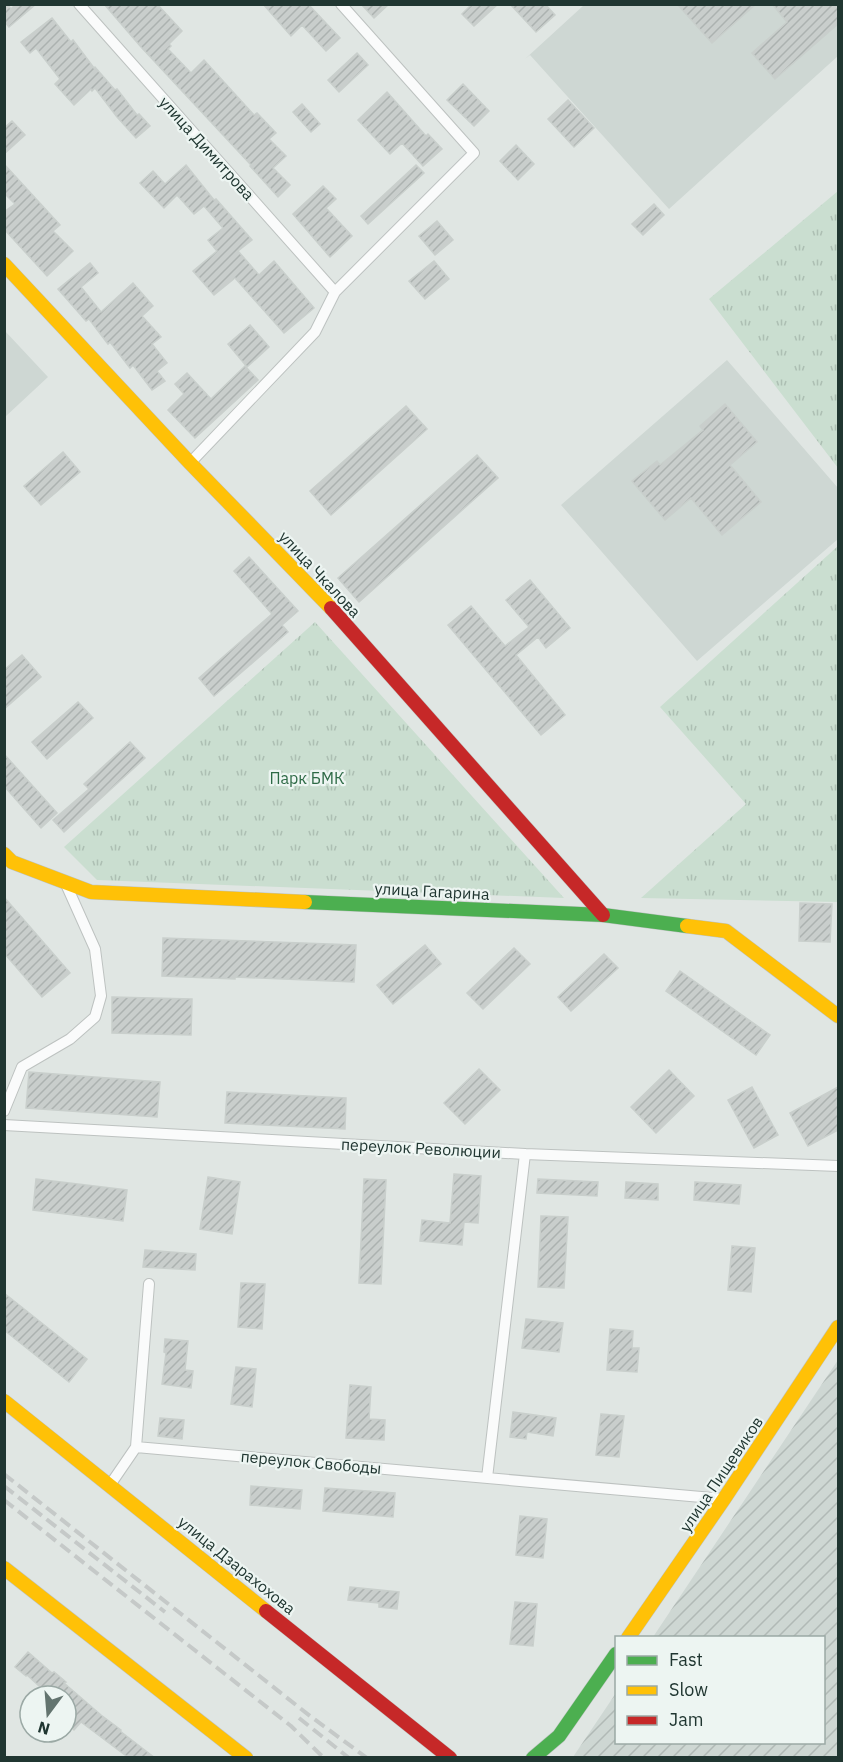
<svg xmlns="http://www.w3.org/2000/svg" width="843" height="1762" font-family="'IBM Plex Sans',sans-serif">
	<defs>
		<pattern id="industrial-furrows" width="10" height="10" patternUnits="userSpaceOnUse" patternTransform="scale(1.5)"><rect width="10" height="10" fill="#ced7d3"/><path d="M-1 1l2-2M0 10L10 0M9 11l2-2" fill="none" stroke="#b1b9b6"/></pattern>
		<pattern id="grass-tufts" width="24" height="20" patternUnits="userSpaceOnUse" patternTransform="scale(1.5)"><rect width="24" height="20" fill="#caded0"/><path d="M3 7l-1-3M5 7V3M7 7l1-3M15 17l-1-3M17 17v-4M19 17l1-3" fill="none" stroke="#adbfb3"/></pattern>
		<pattern id="building-hatch" width="6" height="6" patternUnits="userSpaceOnUse" patternTransform="scale(1.5)"><rect width="6" height="6" fill="#c9cecc"/><path d="M-1 1l2-2M0 6l6-6M5 7l2-2" fill="none" stroke="#acb2b0"/></pattern>
	</defs>
	<rect width="100%" height="100%" fill="#e0e6e3"/>
	<path fill="#ced7d3" d="M584,5H838V56L669,209L530,55L525,59Z
		M5,331L48,377L5,417Z
		M727,360L838,488V539L697,661L561,505Z"/>
	<path fill="url(#industrial-furrows)" d="M838,1360V1757H573L616,1693V1742H824V1638L653,1637Z"/>
	<path fill="url(#grass-tufts)" d="M838,191V468L709,299Z
		M838,546V902L641,898L746,804L660,707Z
		M315,622L564,898L97,880L64,847Z"/>
	<path fill="url(#building-hatch)" stroke="#c9cfcc" stroke-width="1.5" d="M4,4H7L11,9L16,4H36L9,27L4,21Z
		M104,4H157L182,31L169,44L171,46L168,49L191,73L204,60L254,115L257,113L276,133L269,139L286,156L273,168L290,185L278,197L250,166L251,165L141,47Z
		M263,4H308L340,38L326,51L302,25L291,36Z
		M361,4H389L374,18Z
		M472,4H498L474,26L462,14Z
		M510,4H545L555,15L536,32Z
		M677,4H756L712,43Z
		M772,4H838V24L775,79L752,53L787,22Z
		M52,18L71,42L73,40L94,68L95,67L115,90L117,89L137,115L139,114L150,126L136,138L117,117L95,88L92,91L91,89L74,105L55,84L60,79L36,48L30,53L21,42Z
		M357,53L368,65L339,92L328,80Z
		M463,84L489,111L474,126L447,100Z
		M387,92L426,136L428,134L442,149L423,166L402,143L390,154L358,120Z
		M568,100L594,128L574,147L548,119Z
		M302,104L320,124L311,132L293,112Z
		M12,121L25,135L4,154V128Z
		M516,145L534,164L518,180L500,161Z
		M4,164L60,225L53,231L73,251L47,276L4,229V212L15,204L4,193Z
		M186,165L214,200L216,199L252,240L238,251L259,275L274,261L314,308L284,333L235,278L214,295L193,271L217,251L208,240L223,228L204,206L194,214L177,195L164,208L140,183L153,171L165,184Z
		M416,165L424,173L368,224L361,216Z
		M323,186L336,199L326,208L352,236L330,257L293,214Z
		M654,204L664,215L643,235L632,224Z
		M437,221L453,240L435,255L419,236Z
		M434,261L449,279L425,299L409,281Z
		M90,263L98,273L81,287L101,312L133,283L153,306L142,316L161,337L152,344L167,363L157,371L165,381L152,390L133,365L130,368L110,342L108,344L89,319L86,321L58,289Z
		M250,325L269,347L247,367L228,344Z
		M245,366L258,380L195,438L168,410L184,394L175,384L187,373L211,399Z
		M725,404L757,442L730,465L761,502L722,535L691,498L665,520L632,481L657,461L660,465L703,430L700,426Z
		M406,406L427,429L331,515L310,491Z
		M63,452L80,472L41,505L24,486Z
		M477,455L498,478L359,602L338,578Z
		M249,557L298,611L282,625L288,632L214,696L199,678L272,614L234,571Z
		M530,580L570,628L546,648L538,637L516,655L565,715L541,735L448,625L471,606L505,646L529,627L506,600Z
		M22,655L41,677L4,709V670Z
		M78,702L93,718L47,759L32,742Z
		M130,742L145,758L64,832L53,820L89,789L84,784Z
		M4,754L57,813L41,828L4,786Z
		M4,897L70,973L42,997L4,953Z
		M800,903L832,904L830,942L799,941Z
		M163,938L356,945L354,982L235,977V979L162,976Z
		M425,945L441,964L393,1004L377,985Z
		M514,948L530,964L483,1009L467,993Z
		M604,954L618,968L571,1011L558,997Z
		M680,971L770,1035L756,1055L666,991Z
		M112,997L192,999L191,1035L112,1033Z
		M479,1069L500,1090L465,1124L444,1103Z
		M669,1070L694,1096L656,1133L631,1107Z
		M29,1072L160,1082L157,1117L26,1108Z
		M752,1087L778,1135L754,1148L728,1100Z
		M838,1087V1130L808,1146L790,1113Z
		M227,1092L346,1098L345,1129L225,1123Z
		M454,1174L481,1176L478,1223L464,1222L462,1245L420,1241L422,1220L450,1223Z
		M208,1177L240,1182L232,1234L200,1229Z
		M36,1179L127,1190L123,1221L33,1210Z
		M364,1179L386,1180L381,1284L359,1283Z
		M538,1179L598,1182L597,1196L537,1193Z
		M626,1182L658,1184V1200L625,1198Z
		M695,1182L741,1185L739,1204L694,1200Z
		M541,1216L568,1217L564,1288L538,1287Z
		M732,1246L755,1248L751,1292L728,1290Z
		M145,1250L196,1254L195,1270L143,1267Z
		M241,1283L265,1284L262,1329L238,1327Z
		M4,1293L87,1359L69,1382L4,1330Z
		M526,1319L563,1323L559,1352L522,1348Z
		M610,1329L633,1331L632,1348H639L637,1372L607,1370Z
		M165,1339L188,1341L185,1370L193,1371L191,1388L162,1384L166,1353L164,1352Z
		M236,1367L256,1369L252,1407L231,1404Z
		M350,1385L371,1387L369,1419L385,1420L384,1440L346,1438Z
		M513,1412L556,1418L553,1436L527,1432L526,1439L510,1437Z
		M601,1414L624,1416L619,1457L596,1455Z
		M160,1418L184,1420L182,1439L158,1436Z
		M251,1486L302,1490L300,1509L250,1505Z
		M325,1488L395,1493L393,1517L323,1511Z
		M520,1516L547,1519L543,1558L516,1555Z
		M350,1587L399,1592L397,1609L379,1607V1603L348,1600Z
		M515,1602L537,1604L533,1646L510,1644Z
		M28,1652L52,1673L54,1672L66,1682L64,1683L101,1715L121,1730L120,1731L155,1758H129L81,1722L74,1730L66,1723V1696H50L27,1675L26,1676L15,1667Z"/>
	<g fill="none" stroke-linecap="round" stroke-linejoin="round">
		<g stroke="#bdc2c0" stroke-width="12">
			<path id="street" d="M79,4L335,292
				M190,463L315,332L335,292L474,153L341,4
				M4,1111L22,1067L70,1039L95,1017L101,996L95,949L65,882
				M4,1125L525,1154L838,1166
				M136,1447L149,1284
				M487,1478L525,1154
				M110,1485L136,1447L724,1499"/>
		</g>
		<g stroke="#bdc3c1" stroke-width="15">
			<path id="fast" d="M305,902L603,915L687,926
				M533,1758L559,1736L616,1654"/>
		</g>
		<g stroke="#bdc3c1" stroke-width="15">
			<path id="slow" d="M4,264L190,463L331,608
				M4,854L12,862L91,892L305,902
				M687,926L726,931L838,1016
				M4,1401L266,1611
				M4,1568L246,1758
				M628,1638L724,1499L838,1327"/>
		</g>
		<g stroke="#bdc3c1" stroke-width="15">
			<path id="jam" d="M331,608L603,915
				M266,1611L450,1758"/>
		</g>
		<use href="#street" stroke="#fafbfb" stroke-width="10"/>
		<use href="#fast" stroke="#4caf50" stroke-width="14"/>
		<use href="#slow" stroke="#ffc107" stroke-width="14"/>
		<use href="#jam" stroke="#c62828" stroke-width="14"/>
		<path stroke="#c5c9c8" stroke-width="4" stroke-dasharray="12 6" stroke-linecap="butt" d="M4,1474L310,1716L367,1758
			M4,1486L165,1612
			M4,1500L291,1726L324,1758
			M299,1718L349,1758"/>
	</g>
	<g text-anchor="middle" dominant-baseline="central" stroke-width="4.5" stroke-linejoin="round" paint-order="stroke">
		<g font-size="16" fill="#203631" stroke="#edf5f2">
			<text transform="translate(207 148) rotate(48)">улица Димитрова</text>
			<text transform="translate(320 574) rotate(47)">улица Чкалова</text>
			<text transform="translate(432 891) rotate(3)">улица Гагарина</text>
			<text transform="translate(421 1148) rotate(3)">переулок Революции</text>
			<text transform="translate(311 1462) rotate(5)">переулок Свободы</text>
			<text transform="translate(721 1474) rotate(-56)">улица Пищевиков</text>
			<text transform="translate(237 1565) rotate(39)">улица Дзарахохова</text>
		</g>
		<g font-size="16" fill="#2e6a46" stroke="#edf5f2">
			<text x="307" y="778">Парк БМК</text>
		</g>
	</g>
	<rect width="843" height="1762" fill="none" stroke="#203631" stroke-width="12"/>
	<rect x="615" y="1636" width="210" height="108" fill="#edf5f2" stroke="#9ba9a5" stroke-width="1.5"/>
	<rect x="627" y="1656" width="30" height="9" fill="#4caf50" stroke="#9ba9a5" stroke-width="1.5"/>
	<text x="669" y="1666" font-size="18" fill="#203631">Fast</text>
	<rect x="627" y="1686" width="30" height="9" fill="#ffc107" stroke="#9ba9a5" stroke-width="1.5"/>
	<text x="669" y="1696" font-size="18" fill="#203631">Slow</text>
	<rect x="627" y="1716" width="30" height="9" fill="#c62828" stroke="#9ba9a5" stroke-width="1.5"/>
	<text x="669" y="1726" font-size="18" fill="#203631">Jam</text>
	<g transform="translate(48 1714) rotate(196)"><circle r="28" fill="#edf5f2" stroke="#9ba9a5" stroke-width="1.5"/>
	<path d="M0-4.5L10 22L0 15L-10 22Z" fill="#63746f"/>
	<text y="-9" font-size="16" font-weight="bold" text-anchor="middle" fill="#203631">N</text>
	</g>
</svg>
